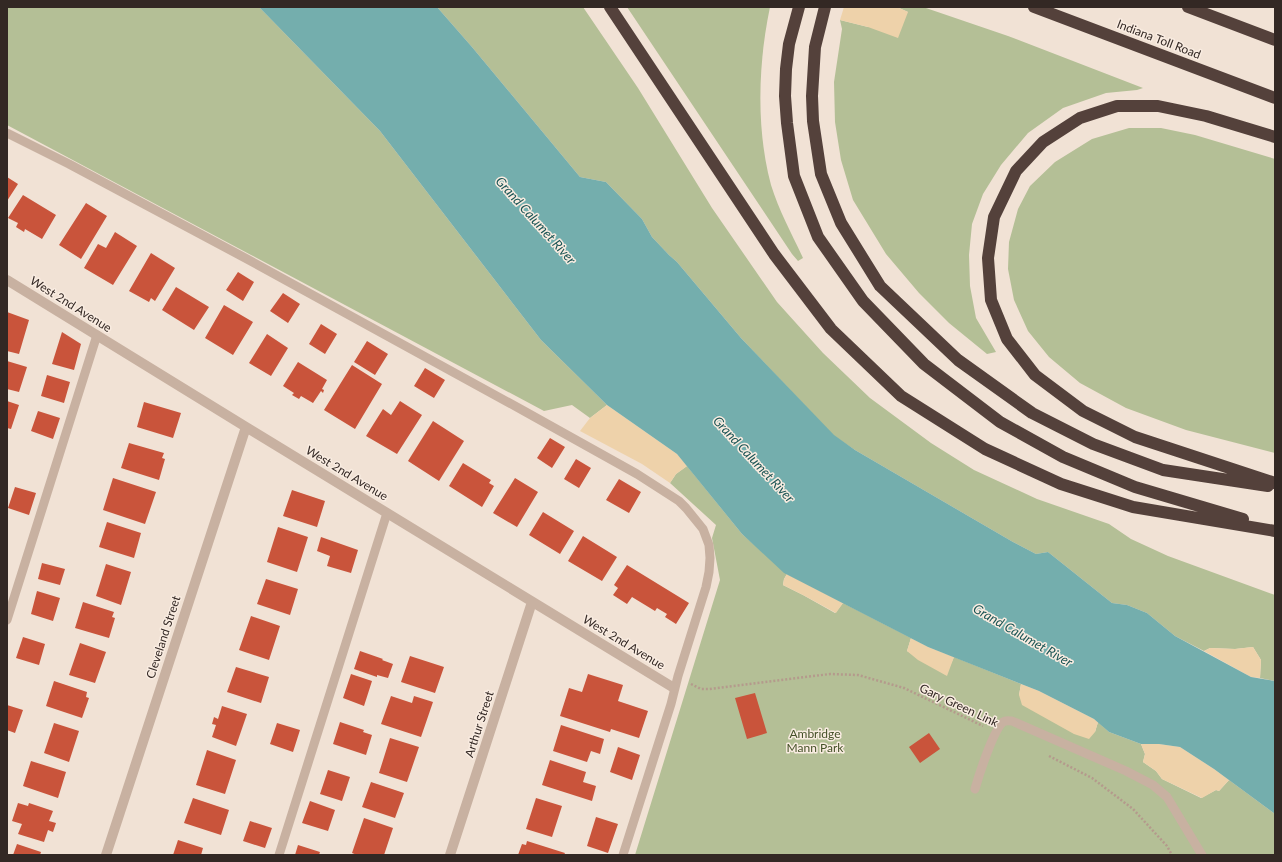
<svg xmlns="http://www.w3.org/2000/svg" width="1282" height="862" font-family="Lato,sans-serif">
	<rect width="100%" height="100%" fill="#f1e2d5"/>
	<path fill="#b4bf96" d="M7,7H259L380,131L541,340L607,405L590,418L572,405L544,411L7,125Z
		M437,7H583L638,88L712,208L777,302L823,353L870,398L931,443L974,470L1037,499L1109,524L1131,539L1168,556L1275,595V681L1260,678L1261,660L1253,647L1235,649L1210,648L1204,651L1175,636L1147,613L1127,605L1112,603L1048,552L1036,554L1013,542L855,450L834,436L741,338L677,262L669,255L652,237L642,219L606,182L580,177L472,47Z
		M627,7H770C758,64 756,129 771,185C779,211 792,234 803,258L798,261L792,254Z
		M897,7H923L1008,36L1143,88L1137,90L1106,93L1063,108L1028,133L1001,165L983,194L972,224L969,255L970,286L976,318L996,352L987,354L949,323L919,293L886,254L853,200L841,160L835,122L834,82L842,29L840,20L868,27L908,12Z
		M1129,128H1161L1195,135L1275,159L1274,169L1275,171V453L1186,430L1126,408L1080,383L1049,357L1028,331L1014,300L1008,269L1009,242L1018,209L1030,186L1055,162L1092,139Z
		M687,466L742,534L787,574L784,579L783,585L803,595L835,613L843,603L911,638L907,651L946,675L954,657L1021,684L1019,695L1095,732L1098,722L1109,732L1141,744L1145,754L1143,762L1156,771L1162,779L1201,798L1216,790L1219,791L1229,780L1275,814V855H635L720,580L712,538L716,525L670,483L676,474Z"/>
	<path fill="#eed2aa" d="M844,7H897L908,12L898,38L868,27L840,20Z
		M607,405L677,454L687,466L676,474L670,483L642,464L580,431L590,418Z
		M787,574L843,603L836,613L803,595L783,585L784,579Z
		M911,638L928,647L954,657L947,676L918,660L907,651Z
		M1253,647L1261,660L1260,678L1251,677L1204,651L1210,648L1235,649Z
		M1021,684L1039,691L1094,719L1098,722L1095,732L1089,739L1074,734L1022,705L1019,695Z
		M1141,744H1159L1180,747L1214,769L1229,780L1219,791L1216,790L1202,798L1162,779L1156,771L1143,762L1145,754Z"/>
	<path fill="#74aead" d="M259,7H437L472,47L580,177L606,182L642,219L652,237L669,255L677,262L741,338L834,435L855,450L1013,542L1036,554L1048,552L1112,603L1127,605L1147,613L1175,636L1251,677L1275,681V814L1214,769L1180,747L1159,744H1141L1109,732L1094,719L1039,691L928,647L784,573L742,534L677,454L607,405L541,340L380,131Z"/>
	<path fill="#c9543b" d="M7,177L18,184L7,201Z
		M23,195L56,215L42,239L25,229L24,232L16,227L18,223L8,218Z
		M86,203L107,216L81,259L59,245Z
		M115,232L137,246L113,285L84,268L98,244L106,248Z
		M151,253L175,268L155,301L151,298L149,302L129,291Z
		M238,272L254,282L243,301L226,290Z
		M176,287L209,307L194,330L162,310Z
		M283,293L300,304L288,323L270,311Z
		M224,305L253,322L233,355L205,338Z
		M7,312L29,320L19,354L7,351Z
		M321,324L337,334L325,354L309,344Z
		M62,332L81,344L74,370L52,364Z
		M267,334L288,348L271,376L249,363Z
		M367,341L388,354L375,375L354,362Z
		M7,361L27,367L19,392L7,389Z
		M298,362L327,380L322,389L324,390L323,393L321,391L313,403L301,396L299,399L292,395L294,393L283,386Z
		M352,365L382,384L355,429L324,410Z
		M425,368L445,380L434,398L414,386Z
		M47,375L70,382L64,403L41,396Z
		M7,401L19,405L11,429L7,428Z
		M400,401L422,415L397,454L366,436L383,409L391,415Z
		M144,402L181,413L173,438L137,427Z
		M38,411L60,418L53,439L31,431Z
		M433,421L464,441L439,481L408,461Z
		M550,438L565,447L552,468L537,458Z
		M129,443L164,453L162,458L165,459L159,480L121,468Z
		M576,459L591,468L579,488L564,479Z
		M463,463L491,480L489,483L494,486L482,507L449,486Z
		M113,478L156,492L145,524L103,510Z
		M515,478L538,492L517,527L493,513Z
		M619,479L641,492L629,513L606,500Z
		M15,487L36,493L29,515L8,508Z
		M292,490L325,501L317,527L283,516Z
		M543,512L574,531L560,554L529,535Z
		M107,522L141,533L134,558L99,547Z
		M278,527L308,537L297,572L267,562Z
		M583,536L617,557L602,581L568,561Z
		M321,537L358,550L351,573L327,566L330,556L317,551Z
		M42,563L65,569L60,585L38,579Z
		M106,564L131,572L121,605L96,596Z
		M627,565L689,603L676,624L665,617L667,614L657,608L655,611L632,597L627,604L613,595L618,588L614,585Z
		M266,579L298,589L290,615L257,604Z
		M37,591L60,598L53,621L31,614Z
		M83,602L114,612L112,617L115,618L109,638L75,628Z
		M251,616L280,626L269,660L239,650Z
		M23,637L45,644L39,665L16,658Z
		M80,643L106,652L95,683L69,675Z
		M360,651L383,659L382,660L393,664L388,678L377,675V677L354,669Z
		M410,656L444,667L435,693L401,682Z
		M236,667L269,677L261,703L227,692Z
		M351,674L372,681L364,706L343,698Z
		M588,674L623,685L618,701L648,711L639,738L611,729L610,732L560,716L569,688L582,692Z
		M54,681L87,692L86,697L89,698L82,718L46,706Z
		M755,693L767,733L747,739L735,698Z
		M391,696L412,703L414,696L433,702L421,737L381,724Z
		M7,705L23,710L15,733L7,730Z
		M222,706L247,714L236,746L212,737L216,725L212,724L214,717L218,719Z
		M340,722L364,730L363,732L372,735L366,755L333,744Z
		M54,723L79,731L69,762L44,753Z
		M277,723L300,730L293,752L270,744Z
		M561,725L604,739L600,754L591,751L587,762L553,751Z
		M929,733L940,749L920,763L909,747Z
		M390,738L419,747L407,782L379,773Z
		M618,747L640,755L632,780L610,772Z
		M207,750L236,760L225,794L196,785Z
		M550,760L586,772L583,782L596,786L592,801L542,785Z
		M31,761L66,772L58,798L23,786Z
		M328,770L350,777L342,801L320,794Z
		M371,782L404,793L395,818L362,807Z
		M193,798L229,810L221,835L184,823Z
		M536,798L562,806L552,837L526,829Z
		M310,801L335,810L328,831L302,823Z
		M18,803L28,806L29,803L53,811L49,821L56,823L53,832L48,830L44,842L18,834L22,824L12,821Z
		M596,817L618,824L608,853L587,846Z
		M364,818L393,828L384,855H357L352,853Z
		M250,821L272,828L265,848L243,841Z
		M178,840L203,848L201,855H173Z
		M527,841L565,853L564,855H518L522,844L526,845Z
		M17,844L41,852L40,855H13Z
		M298,845L320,852L319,855H295Z"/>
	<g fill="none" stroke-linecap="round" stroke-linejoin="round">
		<path stroke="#b49a8c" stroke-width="2.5" stroke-dasharray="2 2" stroke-linecap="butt" d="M691,684L701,689H709L830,674L858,675L904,688L983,726
			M1049,756L1092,778L1133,809L1167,846L1172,855"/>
		<path stroke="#c8b1a1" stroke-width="9" d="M7,133L69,164L247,259L524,411L637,474L679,501L686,508L703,529L709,545L710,558L709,572L706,587L678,676L671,704L623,855
			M7,620L97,335
			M975,789C979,775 993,731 1003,722C1006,720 1009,721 1012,721L1126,771L1153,785L1167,797L1202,855
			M279,855L387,513"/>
		<path stroke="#c8b1a1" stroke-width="10" d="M7,280L246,427L674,688
			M106,855L246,427
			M450,855L532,602"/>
		<path stroke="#54413b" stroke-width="12" d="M610,7L774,254L831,329L901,396L985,449L1061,484L1133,507L1275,531
			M799,7L789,44L786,69L785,96L787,123L794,176L818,237L863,301L924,364L1000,422L1063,457L1135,487L1243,519
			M825,7L815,47L812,96L813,121L821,174L841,223L880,286L958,360L1032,413L1093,444L1163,470L1268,486
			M1034,7L1275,98
			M1188,7L1275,40
			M1275,137L1206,116L1158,106H1117L1080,118L1043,142L1016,171L994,217L988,258L991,300L1007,339L1035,375L1083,411L1135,437L1275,483"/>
	</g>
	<g text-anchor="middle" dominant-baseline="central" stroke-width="3" stroke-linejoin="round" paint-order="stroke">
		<g font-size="12" fill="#332824" stroke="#f9ece1">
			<text transform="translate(1159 39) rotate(21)">Indiana Toll Road</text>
			<text transform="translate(71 304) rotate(32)">West 2nd Avenue</text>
			<text transform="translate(347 473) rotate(31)">West 2nd Avenue</text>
			<text transform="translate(163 637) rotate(-72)">Cleveland Street</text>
			<text transform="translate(624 642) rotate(31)">West 2nd Avenue</text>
			<text transform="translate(959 705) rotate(25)">Gary Green Link</text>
			<text transform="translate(479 724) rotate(-72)">Arthur Street</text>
		</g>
		<g font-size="12" fill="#455128" stroke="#f9ece1">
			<text x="815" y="733">Ambridge<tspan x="815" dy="14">Mann Park</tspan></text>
		</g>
		<g font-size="13" font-style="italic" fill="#1a5454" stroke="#f9ece1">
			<text transform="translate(536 220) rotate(48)">Grand Calumet River</text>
			<text transform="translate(754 459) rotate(47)">Grand Calumet River</text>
			<text transform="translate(1023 635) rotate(30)">Grand Calumet River</text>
		</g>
	</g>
	<rect width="1282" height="862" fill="none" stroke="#332824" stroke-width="16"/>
</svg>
